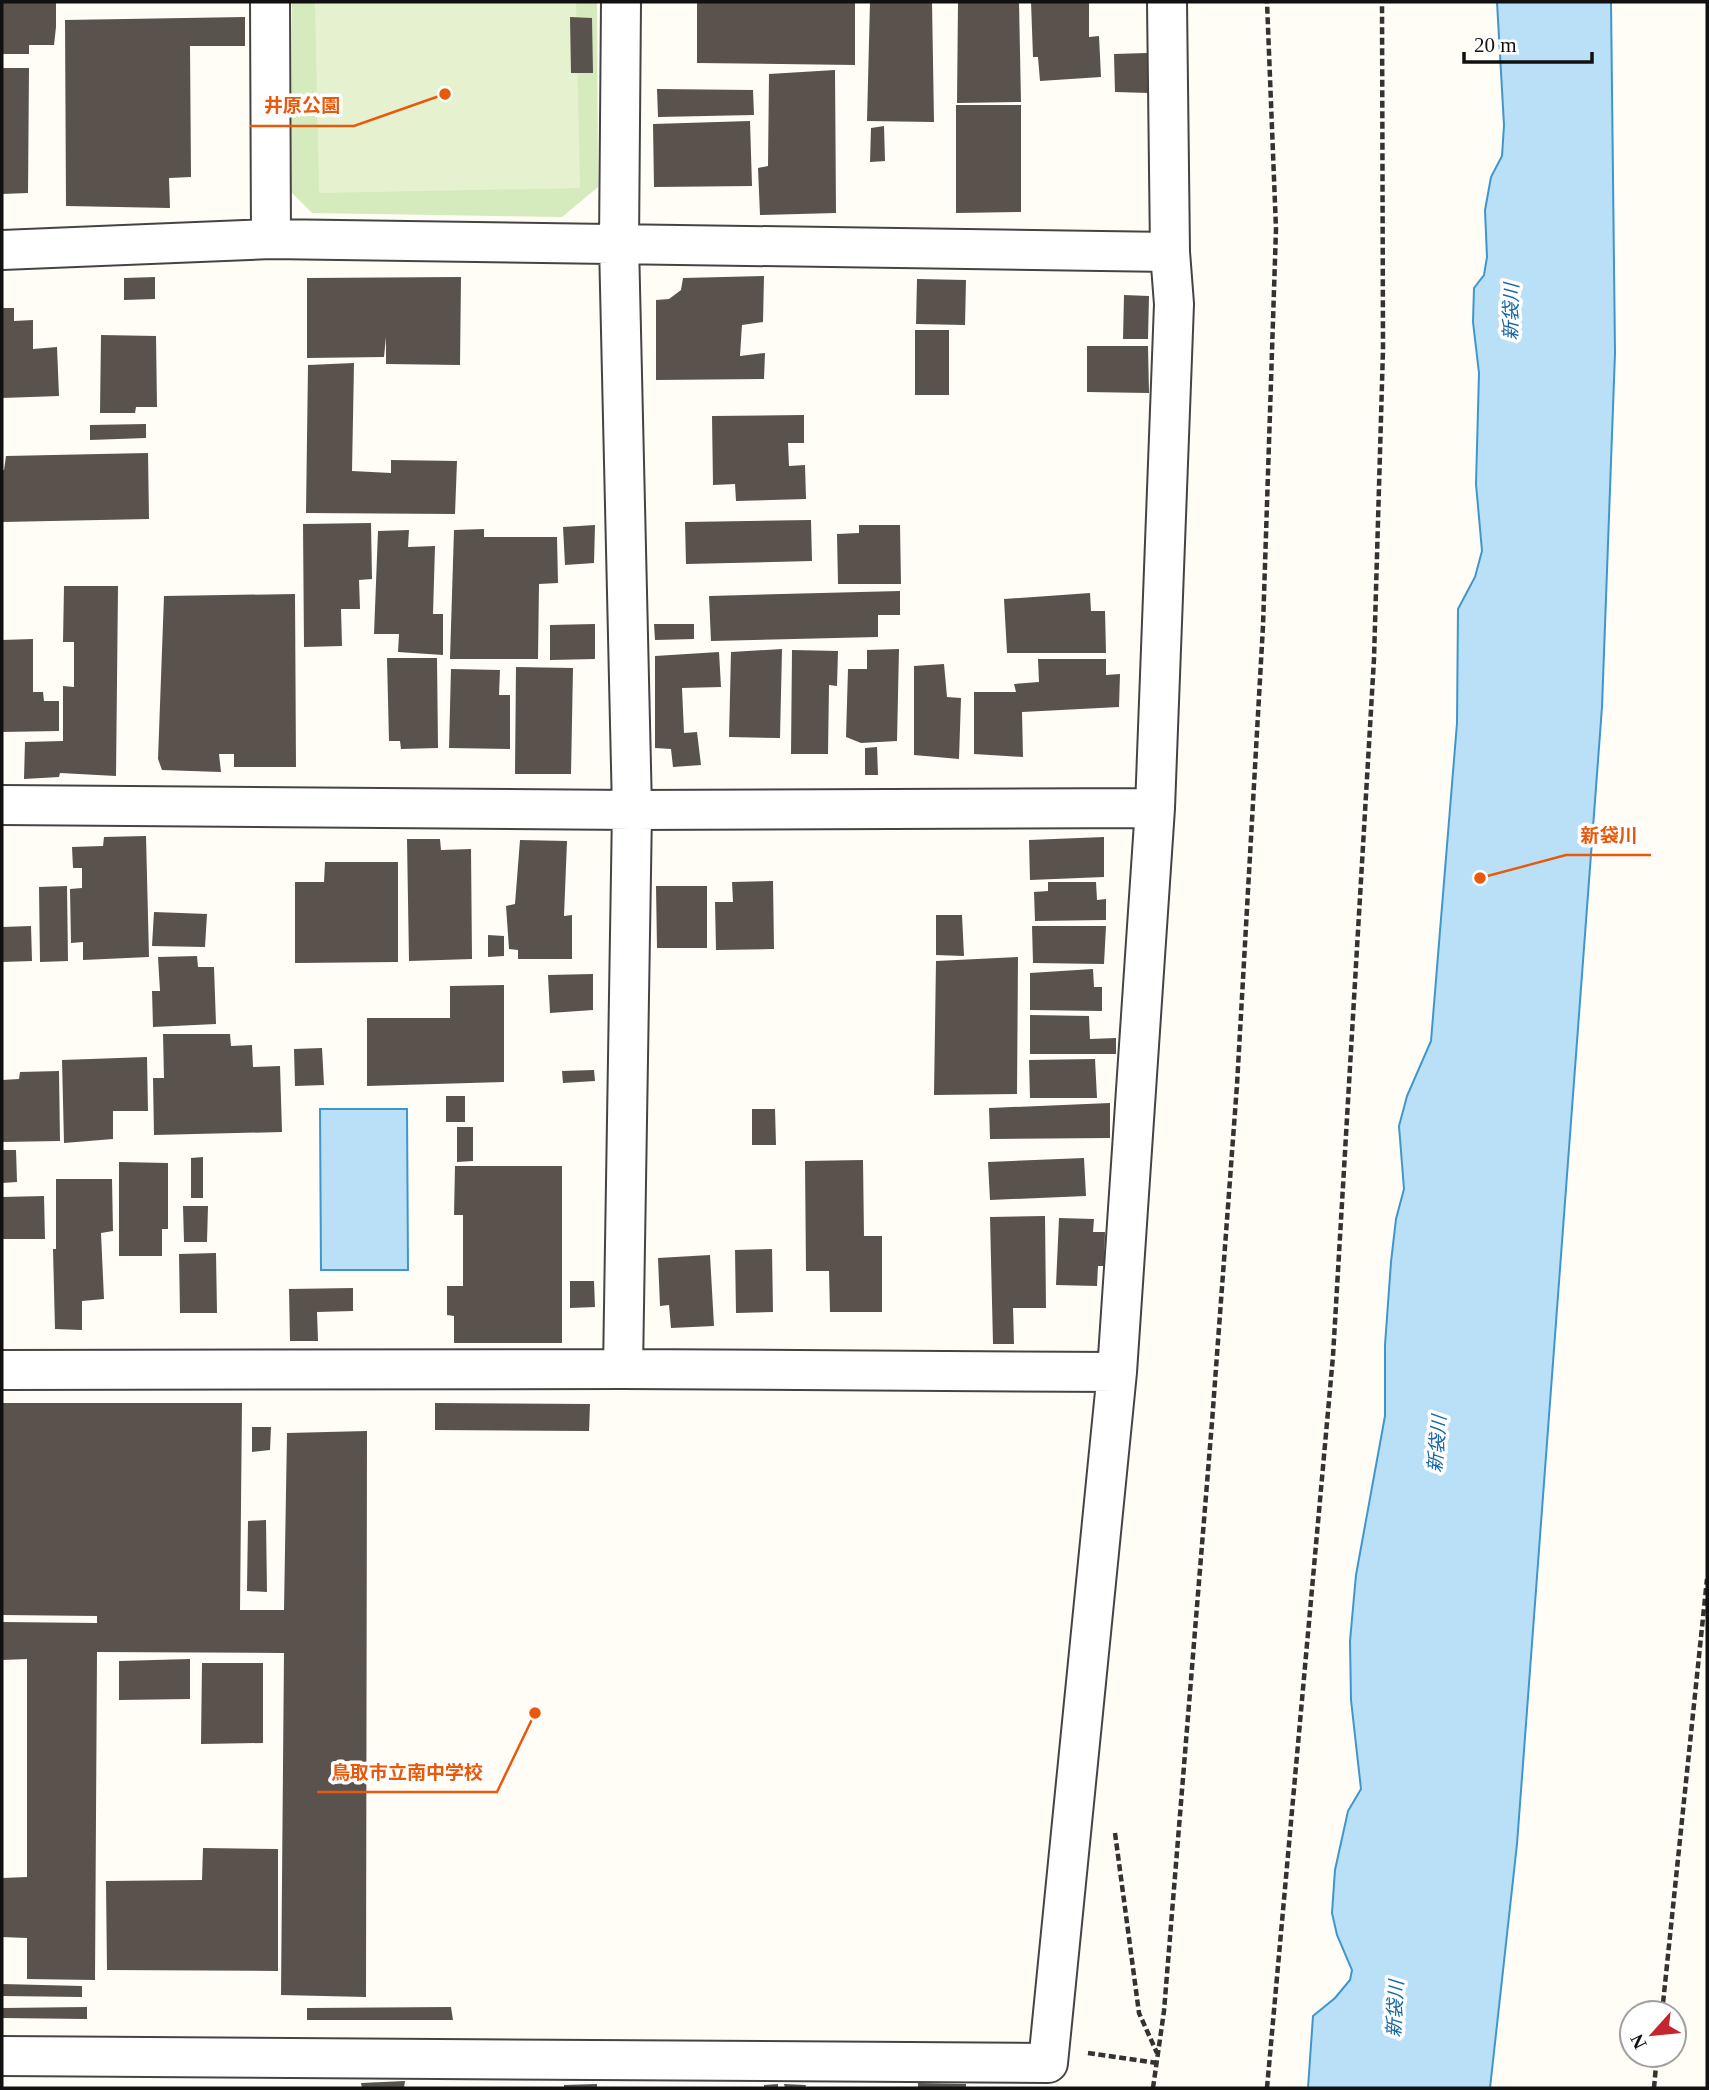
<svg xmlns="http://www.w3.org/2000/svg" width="1709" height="2090" font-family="'Times New Roman','Noto Sans JP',serif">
	<rect width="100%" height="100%" fill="#fffdf5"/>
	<path fill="#d5ebbd" d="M292,2H597L598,187L562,217L312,213L291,192Z"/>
	<path fill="#e6f2cf" d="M315,2H576L580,188L319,193Z"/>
	<path fill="#b9e0f7" stroke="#3f96cf" stroke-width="2" d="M1497,2H1611L1615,353L1602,707L1517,1844L1490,2088H1308L1313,2016L1335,1998L1350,1980L1352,1970L1337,1935L1332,1913L1335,1870L1348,1811L1361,1789L1351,1700L1350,1641L1356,1575L1385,1416V1345L1391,1262L1396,1219L1404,1189L1399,1126L1407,1096L1431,1041L1457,723L1458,609L1475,577L1482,551L1476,484L1479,373L1473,322L1474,288L1484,275L1487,257L1485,210L1491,177L1502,156L1504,125Z
		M320,1109H407L408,1270H321Z"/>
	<path fill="#5a524d" d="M2,2H56V27L54,45H29V54H2Z
		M697,2H855V65L697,63Z
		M870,2H932L934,122L867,121Z
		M958,2H1019L1021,102L957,103Z
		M1031,2H1089V37L1099,36L1101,77L1040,81L1038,57H1033Z
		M245,17V46H190L191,177L169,178L170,208L66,206L65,20Z
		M570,17L592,18L593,73H571Z
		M1147,53L1149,93L1115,92L1114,54Z
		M2,68H29L28,193L2,194Z
		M835,70L836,213L760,215L758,168L768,166L769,74Z
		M657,89L753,90L754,115L658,117Z
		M956,105H1021V212L956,213Z
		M750,121L752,186L654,187L653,124Z
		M884,126L885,161L870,162L871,128Z
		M764,276L763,322L742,325L740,356L765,353L764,379L656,380V300L669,299L681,290L683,278Z
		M155,277V299L124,300V278Z
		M461,277L460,365L386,364V337L384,357L307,358V278Z
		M917,279L966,280L965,325L916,324Z
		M1124,295L1149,296L1148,339H1123Z
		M2,308H14V321L33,320V349L57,347L59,396L2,398Z
		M915,330H949V395H915Z
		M101,335L156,336L157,407H136L135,413H100Z
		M1087,346H1148L1149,393L1087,392Z
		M354,363L352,471L391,473V460L457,461L455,514L306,513L308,365Z
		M804,415V443H788L789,466L805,465L806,499L736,501L735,484L713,485L712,416Z
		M146,424V438L90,440V425Z
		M148,453L149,519L2,522V470H4L6,456Z
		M811,520L812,561L686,564L685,522Z
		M371,523L372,579L359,580L360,609H341L342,646L304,647L303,524Z
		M595,525L594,563L565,565L563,527Z
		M859,525H900L901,584H838L837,534L859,533Z
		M484,529V537H557L558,583L539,584L538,659H450L454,530Z
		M409,530L408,547L435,546L433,614H443V655L398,652L399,634H374L378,531Z
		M64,586H118L116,776L60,773L59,777L24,779L25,742L63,741V686L74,687V642H63Z
		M900,591V615H878V637L711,641L709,596Z
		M1090,593L1091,611H1105L1106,653H1007L1004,599Z
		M295,594L296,767H234V754H219L221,772L162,770L158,759L164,596Z
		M595,624V659L550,660V625Z
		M654,624H694V639L655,640Z
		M33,639V692H43L44,701H59V731L2,732V640Z
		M782,649L780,738L729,737L731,652Z
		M899,649L897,741L861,743L846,737L848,669H867V650Z
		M792,650L838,651L837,686L829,685L828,754H791Z
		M719,652L721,687L682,688L684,733L697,732L701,765L673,767L671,749L655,748V656Z
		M387,658H437L438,748L401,749L400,741H389Z
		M1038,659H1106V675L1120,674L1119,707L1022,712L1023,757L974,754V692H1016L1014,684L1039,682Z
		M944,664L947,697L961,698L959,759L914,755V666Z
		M516,667L573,668L571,774H515Z
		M451,669L500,670L499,695H510V749L449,748Z
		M877,747L878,775H865V748Z
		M146,836L149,957L83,960V942L71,943L70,889L82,888V868H73L72,847L103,846L104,837Z
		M1104,837V877L1030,880L1029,840Z
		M407,839H440L441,850L471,849L472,959L409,961Z
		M520,840L567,841L564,916L572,915V959H518V950L509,949L506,906L515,904Z
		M325,862H398V962L295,963V882H324Z
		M773,881L774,949L716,950L715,902H733L732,882Z
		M1048,882H1096L1097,900L1106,899V920L1035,921L1034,892L1048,891Z
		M67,886L68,961L40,962L39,887Z
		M656,886H707V948H657Z
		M154,912L207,914L205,947L152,946Z
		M936,915H962L964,956L936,955Z
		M31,926L32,961L2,962V927Z
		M1032,926H1106L1104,964L1033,963Z
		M488,935L504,936V956L488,957Z
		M197,956L198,967H214L216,1024L153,1027L152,991H160L158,957Z
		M1018,957L1017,1094L934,1095L936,961Z
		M1093,969L1094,987H1102V1011L1030,1010V973Z
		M593,974V1010L550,1013L548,975Z
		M504,985V1082L367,1086V1018H450V986Z
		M1030,1015L1089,1016L1090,1039L1116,1038V1054H1030Z
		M163,1034H230L231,1046L252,1045L253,1067L280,1066L282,1132L154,1135L153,1078H164Z
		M322,1048L324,1085L295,1086L294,1049Z
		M147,1057L148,1111H113V1139L64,1143L62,1060Z
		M1095,1059L1097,1098H1030L1029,1060Z
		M594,1070L595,1081L563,1083L562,1071Z
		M59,1071L60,1141L2,1142V1080L19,1079L20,1072Z
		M446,1096H465V1122H446Z
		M1110,1103V1138L990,1139L989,1108Z
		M752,1109H775L776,1145H752Z
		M457,1127H473V1161L457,1162Z
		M2,1150H16L17,1182L2,1183Z
		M203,1157V1198H191V1158Z
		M1084,1158L1086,1196L990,1200L988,1162Z
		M863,1160L864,1236H882V1312H830L829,1271H806L805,1161Z
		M119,1162L168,1163V1229H162V1256H119Z
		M455,1166H562V1343H454V1316L447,1315V1286H463V1215H454Z
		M56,1179H112L113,1231L101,1233L104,1299L82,1301V1330L55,1329L53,1249H56Z
		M44,1196L45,1239H2V1197Z
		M183,1206H208L207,1242H184Z
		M1045,1216L1046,1308H1013L1014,1344H993L990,1217Z
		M1059,1218L1094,1219L1093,1232H1105L1104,1266H1098L1097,1286L1056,1285Z
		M772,1249L773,1312L736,1313L735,1250Z
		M216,1253L217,1313H180L179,1254Z
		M710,1255L714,1326L671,1328L669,1305L660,1306L658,1258Z
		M570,1281H594L595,1307L570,1308Z
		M353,1288V1311L317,1312L318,1341H290L289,1289Z
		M2,1403H242L240,1610H284L287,1433L367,1431L366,1997L281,1995L284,1653L97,1652L95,1980L27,1979V1938L2,1937V1878L27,1877V1659L2,1660V1622L97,1623V1616L2,1615Z
		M435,1403L590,1404L589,1431L435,1430Z
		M252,1427H271L270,1450L252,1452Z
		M266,1520L267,1592L247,1591L248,1521Z
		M190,1659V1699L119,1700V1661Z
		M202,1663H263V1743L201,1744Z
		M203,1848L278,1849V1971L107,1970L106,1881L202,1880Z
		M2,1984L82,1986V1997L2,1996Z
		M87,2007V2019L2,2018V2008Z
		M451,2007L453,2020H307V2008Z
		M405,2081L404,2088H362L361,2083Z
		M918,2083L966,2084V2088H918Z
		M597,2084V2088H564V2085Z
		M778,2084V2088H764V2085Z
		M784,2084L806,2085L805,2088H785Z"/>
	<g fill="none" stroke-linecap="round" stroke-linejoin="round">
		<g stroke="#444" stroke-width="42">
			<path id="minor" d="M270,2L271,239
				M621,2L619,244L632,810L623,1369
				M2,250L271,239L1170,252
				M2,805L632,810L1155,808
				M2,1370L623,1369L1117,1372
				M2,2056L1048,2063L1117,1372L1155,808L1174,304L1170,252L1167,2"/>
		</g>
		<path stroke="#333" stroke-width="4.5" stroke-dasharray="7 3.5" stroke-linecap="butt" d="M1115,1833L1139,2013L1157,2053
			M1662,2013L1707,1579
			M1088,2053L1157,2063
			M1153,2088L1164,2011L1212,1422L1237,1085L1263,626L1276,229L1267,2
			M1267,2088L1333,1356L1374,659L1383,349L1382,2
			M1654,2088L1657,2055"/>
		<use href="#minor" stroke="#fff" stroke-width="38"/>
	</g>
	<g text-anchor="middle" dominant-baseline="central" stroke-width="7" stroke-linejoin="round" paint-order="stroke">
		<g font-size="19" font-style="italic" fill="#1768a6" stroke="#fff">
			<text transform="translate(1511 312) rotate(-89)">新袋川</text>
			<text transform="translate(1437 1444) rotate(-85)">新袋川</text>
			<text transform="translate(1395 2009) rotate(-87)">新袋川</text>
		</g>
	</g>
	<path fill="none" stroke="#e8590c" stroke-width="2.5" d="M445 94L354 126H250M1480 878L1566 855H1651M535 1713L497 1792H317"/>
	<g fill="#e8590c" stroke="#fff" stroke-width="2.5">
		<circle cx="445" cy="94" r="7"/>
		<circle cx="1480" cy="878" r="7"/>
		<circle cx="535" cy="1713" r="7"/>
	</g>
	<g font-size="19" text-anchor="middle" font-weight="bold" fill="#e8590c" stroke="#fff" stroke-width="7" stroke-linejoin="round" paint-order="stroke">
		<text x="302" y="112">井原公園</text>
		<text x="1609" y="842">新袋川</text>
		<text x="407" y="1779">鳥取市立南中学校</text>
	</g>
	<rect width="1709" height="2090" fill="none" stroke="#111111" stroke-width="7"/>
	<g transform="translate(1653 2034) rotate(243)"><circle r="33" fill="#ffffff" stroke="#a0a0a0" stroke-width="2"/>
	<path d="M0-5L12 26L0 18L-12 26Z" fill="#c4262e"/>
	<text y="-10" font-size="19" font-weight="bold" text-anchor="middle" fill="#111111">N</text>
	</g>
	<path d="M1464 52v10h128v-10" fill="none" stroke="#111111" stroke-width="3.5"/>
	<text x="1474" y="52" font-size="21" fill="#111111" stroke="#ffffff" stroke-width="5" paint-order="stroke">20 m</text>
</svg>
